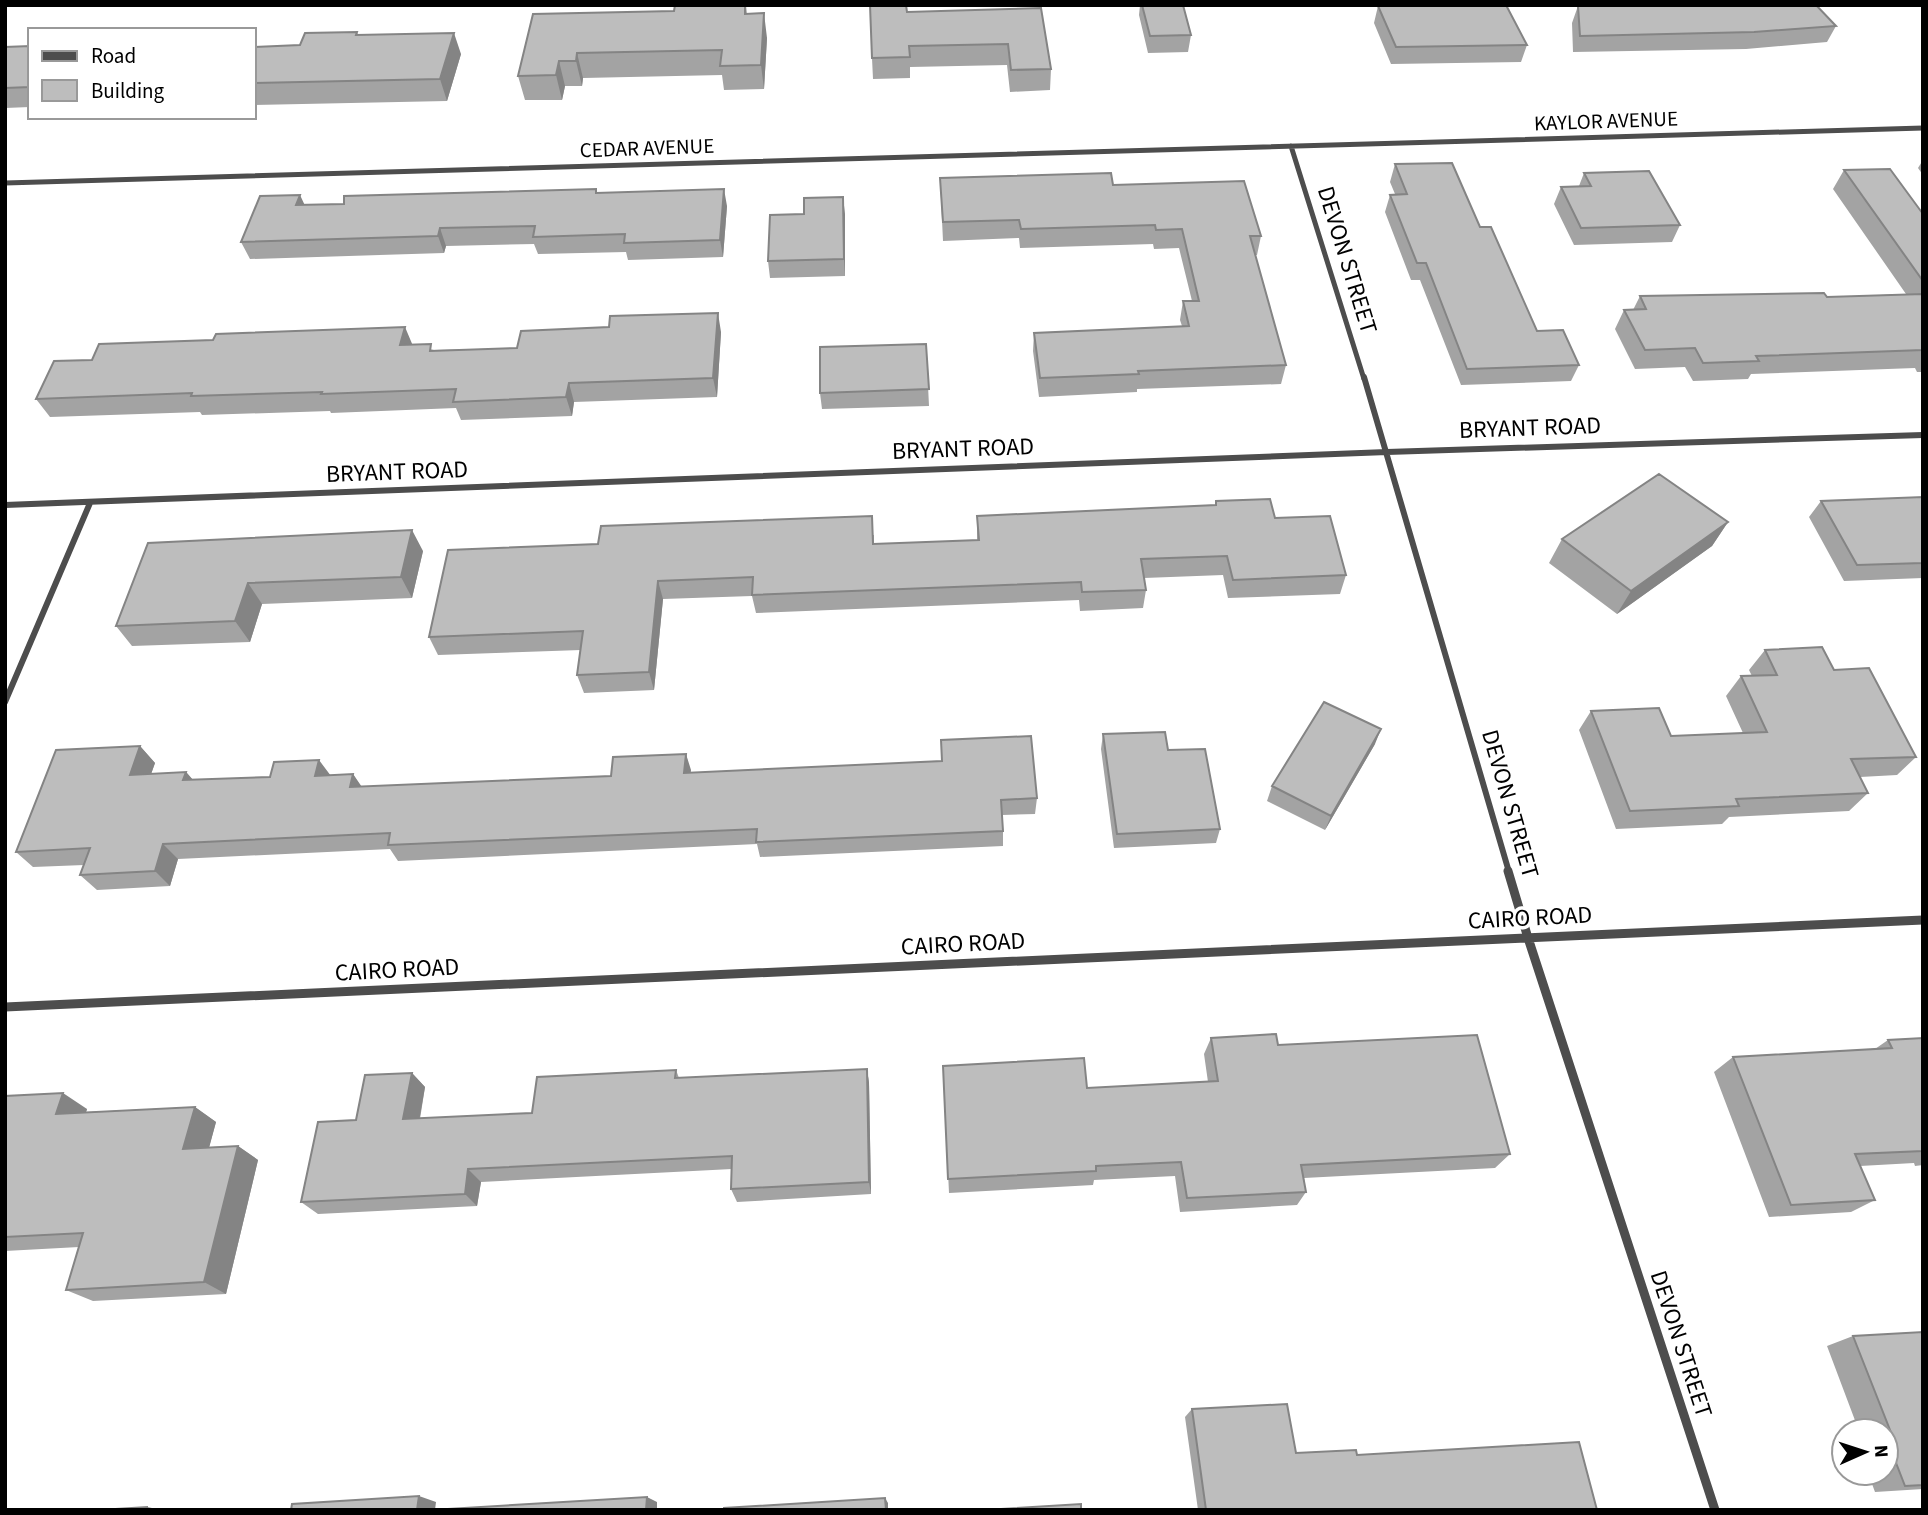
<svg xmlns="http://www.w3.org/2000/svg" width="1928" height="1515" font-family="'Source Sans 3',sans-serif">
	<rect width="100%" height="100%" fill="#fff"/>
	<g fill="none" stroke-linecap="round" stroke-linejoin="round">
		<path stroke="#4d4d4d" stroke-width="5" d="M1291,146L1364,379
			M5,183L1923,128"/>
		<path stroke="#4d4d4d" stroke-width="6" d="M1364,377L1509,872
			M5,505L1387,452L1923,435
			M5,702L90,503"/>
		<path stroke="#4d4d4d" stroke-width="9" d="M1508,871L1528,938L1715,1510
			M5,1007L1923,920"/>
	</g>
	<path fill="#a3a3a3" d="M746,5L747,14L767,38L764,89L724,90L722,75L583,78L582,86H565L562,100H525L518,76L674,11Z
		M1140,5H1183L1191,35L1188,52L1148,53L1139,15Z
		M1378,6L1527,45L1521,62L1391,64L1374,23Z
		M1578,6L1836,26L1827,42L1746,49L1573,52L1572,23Z
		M1041,8L1051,69L1050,90L1010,92L1007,65L910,67V78L873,79L872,58L907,12Z
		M357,32L358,35L461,54L447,101L254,105V47L300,45Z
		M30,46V107L5,108V47Z
		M1923,160V175L1918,168Z
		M1395,164L1480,227L1537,331L1579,365L1571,381L1461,385L1420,280H1411L1385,212L1390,195L1395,194L1390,182Z
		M1844,170L1923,214V372H1917L1915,368L1751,374L1748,379L1693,381L1685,367L1635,369L1615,329L1624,310H1633L1640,296L1827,297L1906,294L1833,189Z
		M1584,173L1680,225L1672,242L1574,245L1554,204L1561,187L1579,186Z
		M940,178L1113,185L1261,236L1257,255H1255L1286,365L1281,384L1137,389V392L1039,397L1033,351L1034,333L1182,326L1180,320L1183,301H1192L1179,248L1154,249L1153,244L1020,248L1019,238L943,241Z
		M596,189L597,193L727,206L723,257L628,260L626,252L538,254L534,244L446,246L444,253L250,259L241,242L305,205L344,204Z
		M845,214V276L770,278L768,261Z
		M721,332L717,397L574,402L572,416L461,420L456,408L331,413L330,411L202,415L200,412L50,417L36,399L412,345L434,350L517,348Z
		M926,344L929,406L822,409L820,393Z
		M1923,497V578L1844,581L1809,517L1821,501Z
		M1216,501L1275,518L1346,575L1340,594L1228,598L1223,575L1144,578L1146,590L1143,608L1080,611L1079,600L756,613L752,596L663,599L654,690L584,693L577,675L581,650L438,655L429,637L448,550L874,535V544L977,540V516L1215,505Z
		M1728,522L1712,546L1617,614L1549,563L1562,539Z
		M148,543L423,551L412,598L262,604L250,642L132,646L116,626Z
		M1765,650L1834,670L1916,757L1897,775L1860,777L1868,793L1849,811L1729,817L1722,824L1616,829L1579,730L1591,711L1671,736L1743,733L1726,696L1741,676H1752L1749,670Z
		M1103,734L1168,750L1220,829L1216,843L1114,848L1101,749Z
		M1375,744L1325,830L1267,801L1272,786Z
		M140,746L155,763L151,774L186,772L193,780L353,774L361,787L611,776L686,754L690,772L1037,798L1035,814L1002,815L1003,831V846L760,857L757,844L398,861L390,849L178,859L170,886L97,890L80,875L84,865L33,867L16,852Z
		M1211,1038L1278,1045L1510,1154L1495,1168L1304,1178L1306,1192L1297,1205L1180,1212L1175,1176L1094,1180L1093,1185L949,1193L943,1066L1087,1088L1208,1082L1204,1054Z
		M1923,1038V1165L1915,1166L1914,1163L1860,1166L1875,1200L1851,1212L1769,1217L1714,1072L1733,1057L1875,1049L1888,1040Z
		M867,1069L869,1083L871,1194L737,1202L731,1189L732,1169L481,1182L477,1206L318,1214L301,1202L356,1120L412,1073L425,1087L420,1119L532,1113L676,1070L679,1078Z
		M5,1096L87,1109L86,1112L195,1107L216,1122L209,1147L238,1146L258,1160L226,1294L93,1301L66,1290L79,1247L5,1251Z
		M1923,1332V1489L1875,1492L1868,1473H1886V1431H1859L1827,1346L1853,1336Z
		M1192,1409L1296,1453L1357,1455L1597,1510H1198L1185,1417Z"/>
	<path fill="#848484" d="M764,13L767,38L764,89L761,65Z
		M454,33L461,54L447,101L440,79Z
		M577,53L583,78L582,86L576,61Z
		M559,61L565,86L562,100L556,75Z
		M724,189L727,206L723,257L720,240Z
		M300,195L308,212L296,205Z
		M843,197L845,214V276L844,259Z
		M440,228L446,246L444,253L438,236Z
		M718,313L721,332L717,397L713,378Z
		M405,327L413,346L400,345Z
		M569,383L574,402L572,416L566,397Z
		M1728,522L1712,546L1617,614L1631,591Z
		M412,530L423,551L412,598L401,577Z
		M658,581L663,599L654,690L649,672Z
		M248,583L262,604L250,642L235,621Z
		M1381,729L1375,744L1325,830L1331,816Z
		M140,746L155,763L145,791L130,775Z
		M686,754L691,770L689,789L684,773Z
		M319,760L331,776H315Z
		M186,772L200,788L183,780Z
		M353,774L364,790L350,787Z
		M163,844L178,859L170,886L155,871Z
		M867,1069L869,1083L871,1194L869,1182Z
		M412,1073L425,1087L417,1133L403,1119Z
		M63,1093L87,1109L81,1129L56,1114Z
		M195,1107L216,1122L205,1163L183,1149Z
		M238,1146L258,1160L226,1294L204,1282Z
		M468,1169L481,1182L477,1206L465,1194Z
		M419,1496L436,1502L435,1510H417Z
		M647,1497L657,1502V1510H646Z
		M885,1498L888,1503V1510H886Z
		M147,1507L162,1510H147Z"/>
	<path fill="#bdbdbd" stroke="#848484" stroke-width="2" d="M675,5H745V14L764,13L761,65L720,66L722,50L577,53L576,61H559L556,75L518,76L533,14L674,11Z
		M870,5H906L907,12L1041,8L1051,69L1011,70L1008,44L909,46L910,57L872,58Z
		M1142,5H1183L1191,35L1150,36Z
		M1417,5H1506L1527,45L1396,47L1378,6Z
		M1586,5H1816L1836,26L1754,32L1580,36L1578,6Z
		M357,32L356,35L454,33L440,79L254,83V47L300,45L305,33Z
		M30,46V87L5,88V47Z
		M1452,163L1480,227H1491L1537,331L1563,330L1579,365L1467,369L1426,263H1417L1390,195L1407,194L1395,164Z
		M1890,169L1923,214V281L1844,170Z
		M1649,171L1680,225L1581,228L1561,187L1591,186L1584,173Z
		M1111,173L1113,185L1244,181L1261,236H1250L1286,365L1138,371L1139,374L1040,378L1034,333L1189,326L1183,301H1199L1182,229L1156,230L1155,225L1021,229L1019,220L943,222L940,178Z
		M596,189V193L724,189L720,240L624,243L625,234L533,237L535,226L440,228L438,236L241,242L260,196L300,195L296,205L344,204V196Z
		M843,197L844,259L768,261L770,215L804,214V198Z
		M1824,293L1827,297L1923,294V350L1756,356L1759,361L1703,363L1695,348L1645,350L1624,310L1646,309L1640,296Z
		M718,313L713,378L569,383L566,397L453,402L456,389L321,394L322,392L191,396L192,393L36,399L54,361L92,360L99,344L213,340L216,334L405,327L400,345L431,344L430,351L517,348L521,331L609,327L610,316Z
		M926,344L929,389L820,393V347Z
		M1659,474L1728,522L1631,591L1562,539Z
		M1923,497V563L1857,565L1821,501Z
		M1270,499L1275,518L1330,516L1346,575L1233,580L1227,556L1141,559L1146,590L1082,592L1081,582L752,595L753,577L658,581L649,672L577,675L583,631L429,637L448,550L598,544L601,526L872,516L873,544L979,540L977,516L1216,505V501Z
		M412,530L401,577L248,583L235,621L116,626L148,543Z
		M1822,647L1834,670L1869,668L1916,757L1851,759L1868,793L1736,799L1739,806L1630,811L1591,711L1659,708L1671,736L1767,732L1741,676L1777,675L1765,650Z
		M1324,702L1381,729L1331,816L1272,786Z
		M1165,732L1168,750L1205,749L1220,829L1117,834L1103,734Z
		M1031,736L1037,798L1001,800L1003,831L756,842L757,829L388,845L390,833L163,844L155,871L80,875L90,848L16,852L56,750L140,746L130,775L186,772L183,780L270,777L274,762L319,760L315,776L353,774L350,787L611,776L613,757L686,754L684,773L942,761L941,740Z
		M1276,1034L1278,1045L1477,1035L1510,1154L1301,1165L1306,1192L1187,1198L1181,1162L1096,1166V1171L948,1179L943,1066L1084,1058L1087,1088L1218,1081L1211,1038Z
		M1923,1038V1151L1855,1154L1875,1200L1791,1205L1733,1057L1892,1048L1888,1040Z
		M867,1069L869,1182L731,1189L732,1156L468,1169L465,1194L301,1202L318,1122L356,1120L365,1075L412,1073L403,1119L532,1113L537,1077L676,1070L675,1078Z
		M63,1093L56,1114L195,1107L183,1149L238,1146L204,1282L66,1290L83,1233L5,1237V1096Z
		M1923,1332V1485L1905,1486L1886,1437V1431L1883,1430H1890L1853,1336Z
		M1287,1404L1296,1453L1356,1450L1357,1455L1579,1442L1597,1510H1206L1192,1409Z
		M419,1496L417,1510H291L292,1504Z
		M647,1497L646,1510H431Z
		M885,1498L886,1510H724V1508Z
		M1081,1504V1510H984Z
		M147,1507V1510H99Z"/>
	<g text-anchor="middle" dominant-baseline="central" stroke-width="7" stroke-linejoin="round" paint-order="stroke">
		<g font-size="21" fill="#000" stroke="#fff">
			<text transform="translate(1606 121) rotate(-2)">KAYLOR AVENUE</text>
			<text transform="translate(647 148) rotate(-2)">CEDAR AVENUE</text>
		</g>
		<g font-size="24" fill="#000" stroke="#fff">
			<text transform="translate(1347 260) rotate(73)">DEVON STREET</text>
			<text transform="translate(1530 428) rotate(-2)">BRYANT ROAD</text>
			<text transform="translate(963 449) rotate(-2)">BRYANT ROAD</text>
			<text transform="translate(397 472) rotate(-2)">BRYANT ROAD</text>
			<text transform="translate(1510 804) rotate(74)">DEVON STREET</text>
			<text transform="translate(1530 918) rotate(-3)">CAIRO ROAD</text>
			<text transform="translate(963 944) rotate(-3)">CAIRO ROAD</text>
			<text transform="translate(397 970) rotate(-3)">CAIRO ROAD</text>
			<text transform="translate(1681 1344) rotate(72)">DEVON STREET</text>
		</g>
	</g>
	<rect width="1928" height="1515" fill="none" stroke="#000000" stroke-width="14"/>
	<rect x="28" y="28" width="228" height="91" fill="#ffffff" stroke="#999999" stroke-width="2"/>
	<rect x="42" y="51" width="35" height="10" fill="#4d4d4d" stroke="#999999" stroke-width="2"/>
	<text x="91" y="63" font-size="21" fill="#000000">Road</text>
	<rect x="42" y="80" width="35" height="21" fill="#bdbdbd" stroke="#999999" stroke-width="2"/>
	<text x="91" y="98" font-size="21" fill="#000000">Building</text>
	<g transform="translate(1865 1452) rotate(87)"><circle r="33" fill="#ffffff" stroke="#999999" stroke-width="2"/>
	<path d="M0-5L12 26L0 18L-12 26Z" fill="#000000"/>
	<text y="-10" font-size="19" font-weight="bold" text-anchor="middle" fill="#000000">N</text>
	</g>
</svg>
